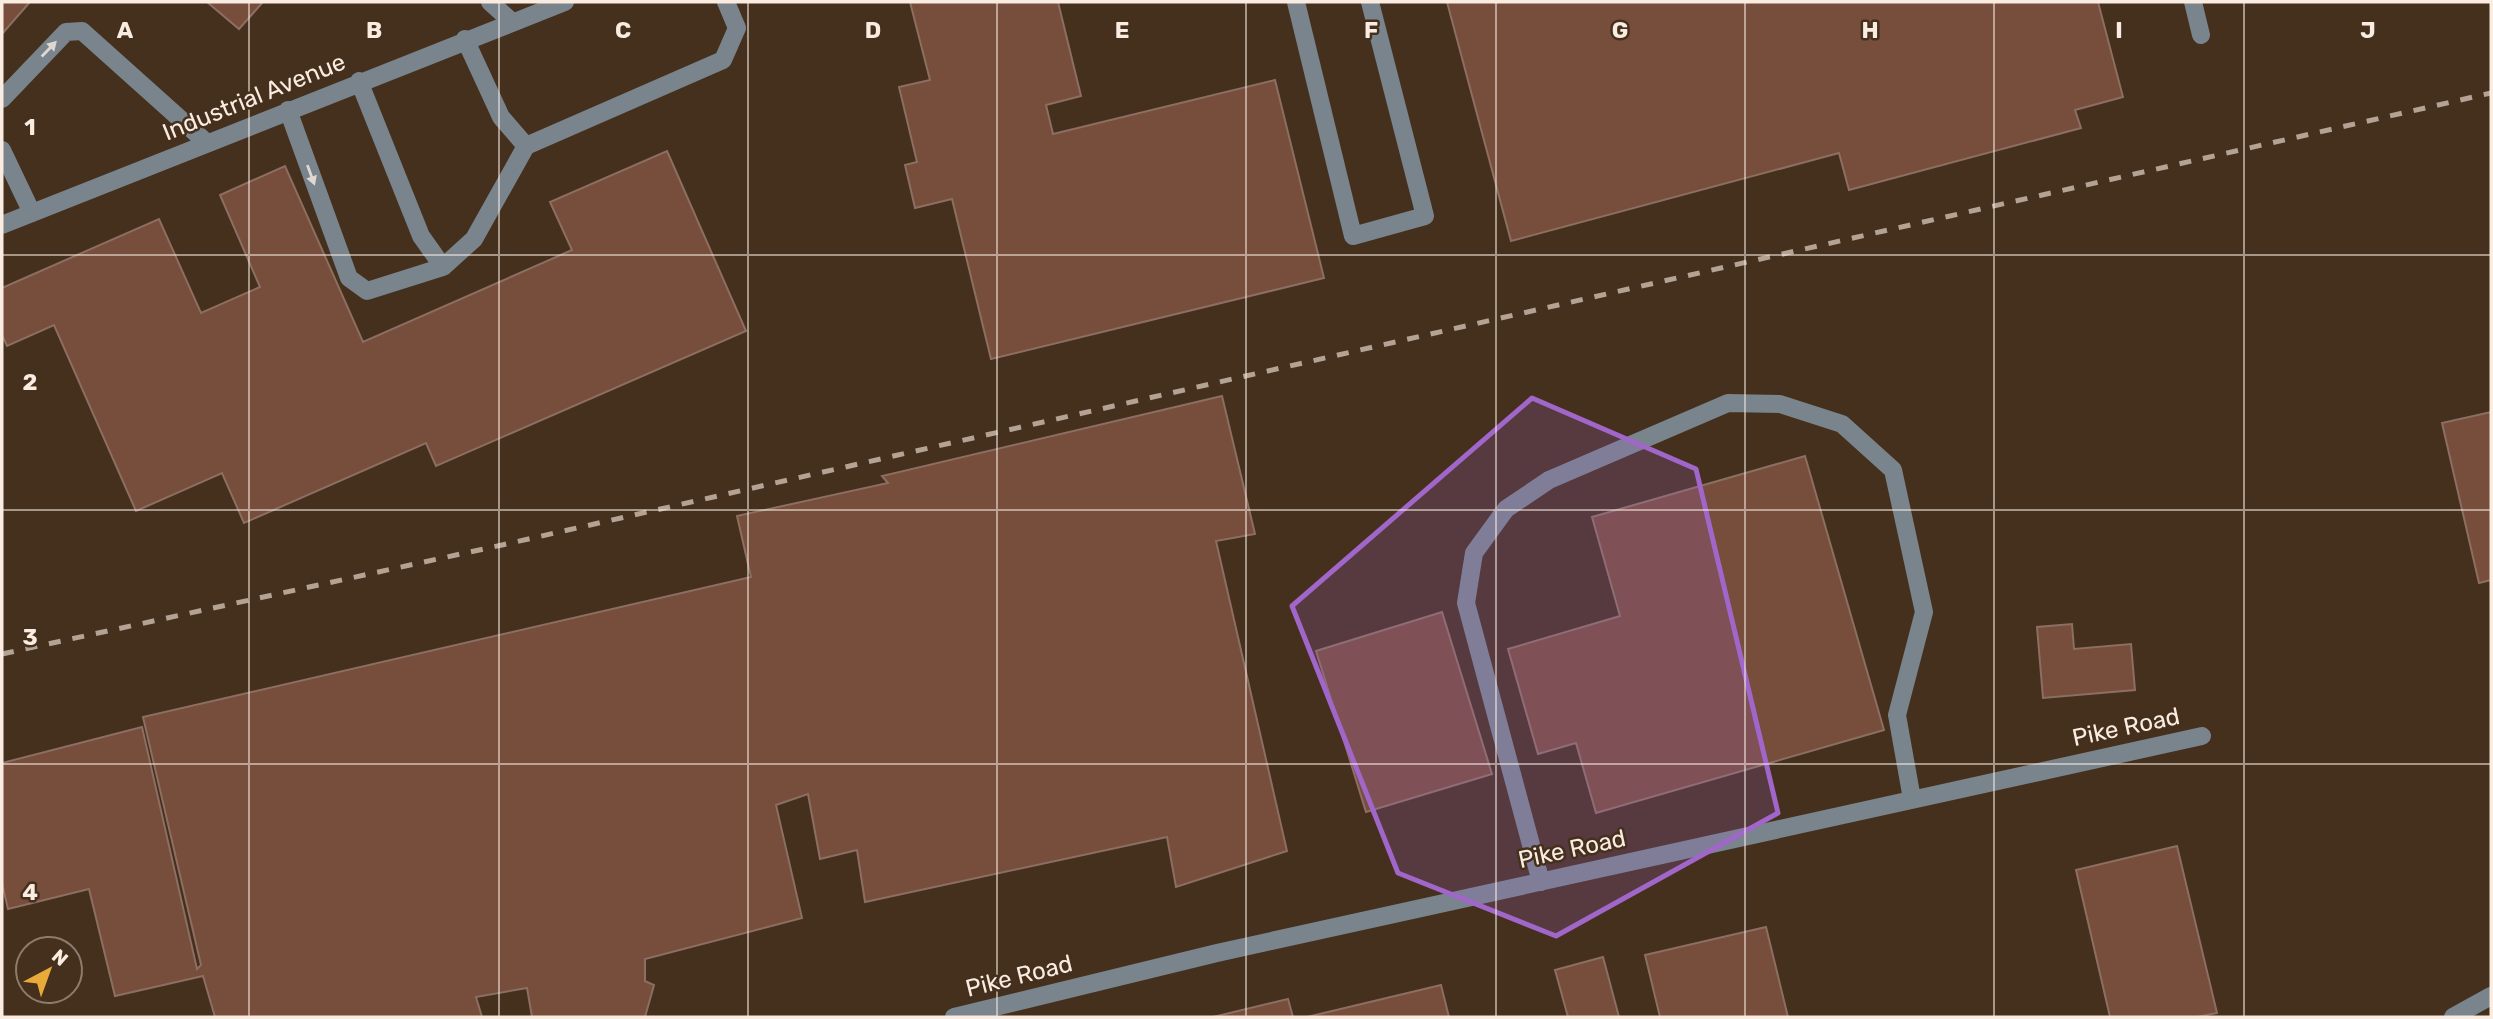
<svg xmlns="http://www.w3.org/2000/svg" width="2493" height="1019" font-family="Rubik,sans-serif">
	<rect width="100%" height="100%" fill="#44301d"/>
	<path fill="#774d3b" stroke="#8c6e62" stroke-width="2" d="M2,2H30L2,34Z
		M207,2H263L239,29Z
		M910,2H1058L1081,96L1046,105L1053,134L1275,80L1324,278L991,359L952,199L915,208L905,165L917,162L899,87L930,80Z
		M1447,2H2098L2123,97L2075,110L2081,128L1849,190L1839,153L1511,241Z
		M667,151L746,331L436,466L426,443L244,523L222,473L136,511L54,325L7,346L2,335V288L159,219L201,313L260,287L220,195L285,166L363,342L572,250L550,202Z
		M1222,396L1255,534L1216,541L1287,851L1176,887L1167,837L865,902L857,850L820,859L808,794L776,805L802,918L645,959V981L654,985L645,1017H532L527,988L476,997L482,1017H215L203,976L115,996L89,889L8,909L2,883V763L142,727L197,969L201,965L143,717L751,577L737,516L888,483L882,476Z
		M2491,412V580L2479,583L2442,423Z
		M1805,456L1884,730L1596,813L1576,743L1538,754L1508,649L1620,616L1592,517Z
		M1442,612L1492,774L1366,812L1316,651Z
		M2072,624L2074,649L2131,644L2135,690L2043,698L2037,627Z
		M2177,846L2217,1013L2197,1017H2110L2076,870Z
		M1766,927L1788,1017H1660L1645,955Z
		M1603,957L1619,1017H1568L1555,970Z
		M1441,985L1449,1017H1307Z
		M1288,999L1293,1017H1213Z"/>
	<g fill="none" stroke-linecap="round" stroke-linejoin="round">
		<path stroke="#79848d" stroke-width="18" d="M490,2L511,21
			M1296,2L1353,236L1425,216L1370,2
			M2193,2L2201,35
			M465,39L501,117L526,146L723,60L737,28L726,2
			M359,81L421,236L443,267L474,239L526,146
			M2,99L66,32L82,31L207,143
			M288,110L349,278L367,291L443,267
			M2,150L32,213
			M2,225L565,2
			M1541,882L1466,603L1474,553L1506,509L1549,480L1728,403L1780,404L1842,424L1893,470L1924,612L1897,715L1912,799
			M954,1017L1217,953L2202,736
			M2453,1017L2491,996"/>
		<path stroke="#b4a395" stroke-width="5" stroke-dasharray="12 12" stroke-linecap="butt" d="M2,654L502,545L2491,93"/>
	</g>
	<defs><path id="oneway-solid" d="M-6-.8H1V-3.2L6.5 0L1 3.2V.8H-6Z" transform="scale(1.75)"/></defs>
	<g fill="#e0d7d0">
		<use href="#oneway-solid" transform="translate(49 49) rotate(-46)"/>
		<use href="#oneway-solid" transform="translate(311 175) rotate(70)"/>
	</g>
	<path fill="#a166c9" fill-opacity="0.2" stroke="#a166c9" stroke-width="5" stroke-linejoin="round" d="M1532,398L1696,469L1778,813L1556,936L1398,873L1292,606Z"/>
	<path fill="none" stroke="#faece1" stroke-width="2" stroke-opacity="0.55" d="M249,2V1017M499,2V1017M748,2V1017M997,2V1017M1246,2V1017M1496,2V1017M1745,2V1017M1994,2V1017M2244,2V1017M2,255H2491M2,510H2491M2,764H2491"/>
	<g text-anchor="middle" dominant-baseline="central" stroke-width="5" stroke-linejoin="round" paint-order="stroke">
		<g font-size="24" fill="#faece1" stroke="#44301d">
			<text transform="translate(254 97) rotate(-22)">Industrial Avenue</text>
			<text transform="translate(2126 727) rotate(-12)">Pike Road</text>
			<text transform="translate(1572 849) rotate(-12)">Pike Road</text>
			<text transform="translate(1019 976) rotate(-14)">Pike Road</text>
		</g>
	</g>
	<g font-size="23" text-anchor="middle" font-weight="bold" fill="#faece1" stroke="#44301d" stroke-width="5" stroke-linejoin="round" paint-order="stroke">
		<text x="125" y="38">A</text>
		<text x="374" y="38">B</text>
		<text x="623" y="38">C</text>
		<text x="873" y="38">D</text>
		<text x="1122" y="38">E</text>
		<text x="1371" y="38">F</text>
		<text x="1620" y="38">G</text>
		<text x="1870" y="38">H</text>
		<text x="2119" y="38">I</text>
		<text x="2368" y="38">J</text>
		<text x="30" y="135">1</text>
		<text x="30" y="390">2</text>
		<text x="30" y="645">3</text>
		<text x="30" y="900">4</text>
	</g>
	<rect width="2493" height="1019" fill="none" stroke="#faece1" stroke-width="7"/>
	<g transform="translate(49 970) rotate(41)"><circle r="33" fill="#44301d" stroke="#8d7b6b" stroke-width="2"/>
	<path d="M0-5L12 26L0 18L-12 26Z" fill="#eaaa39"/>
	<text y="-10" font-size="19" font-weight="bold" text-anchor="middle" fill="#faece1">N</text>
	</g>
</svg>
